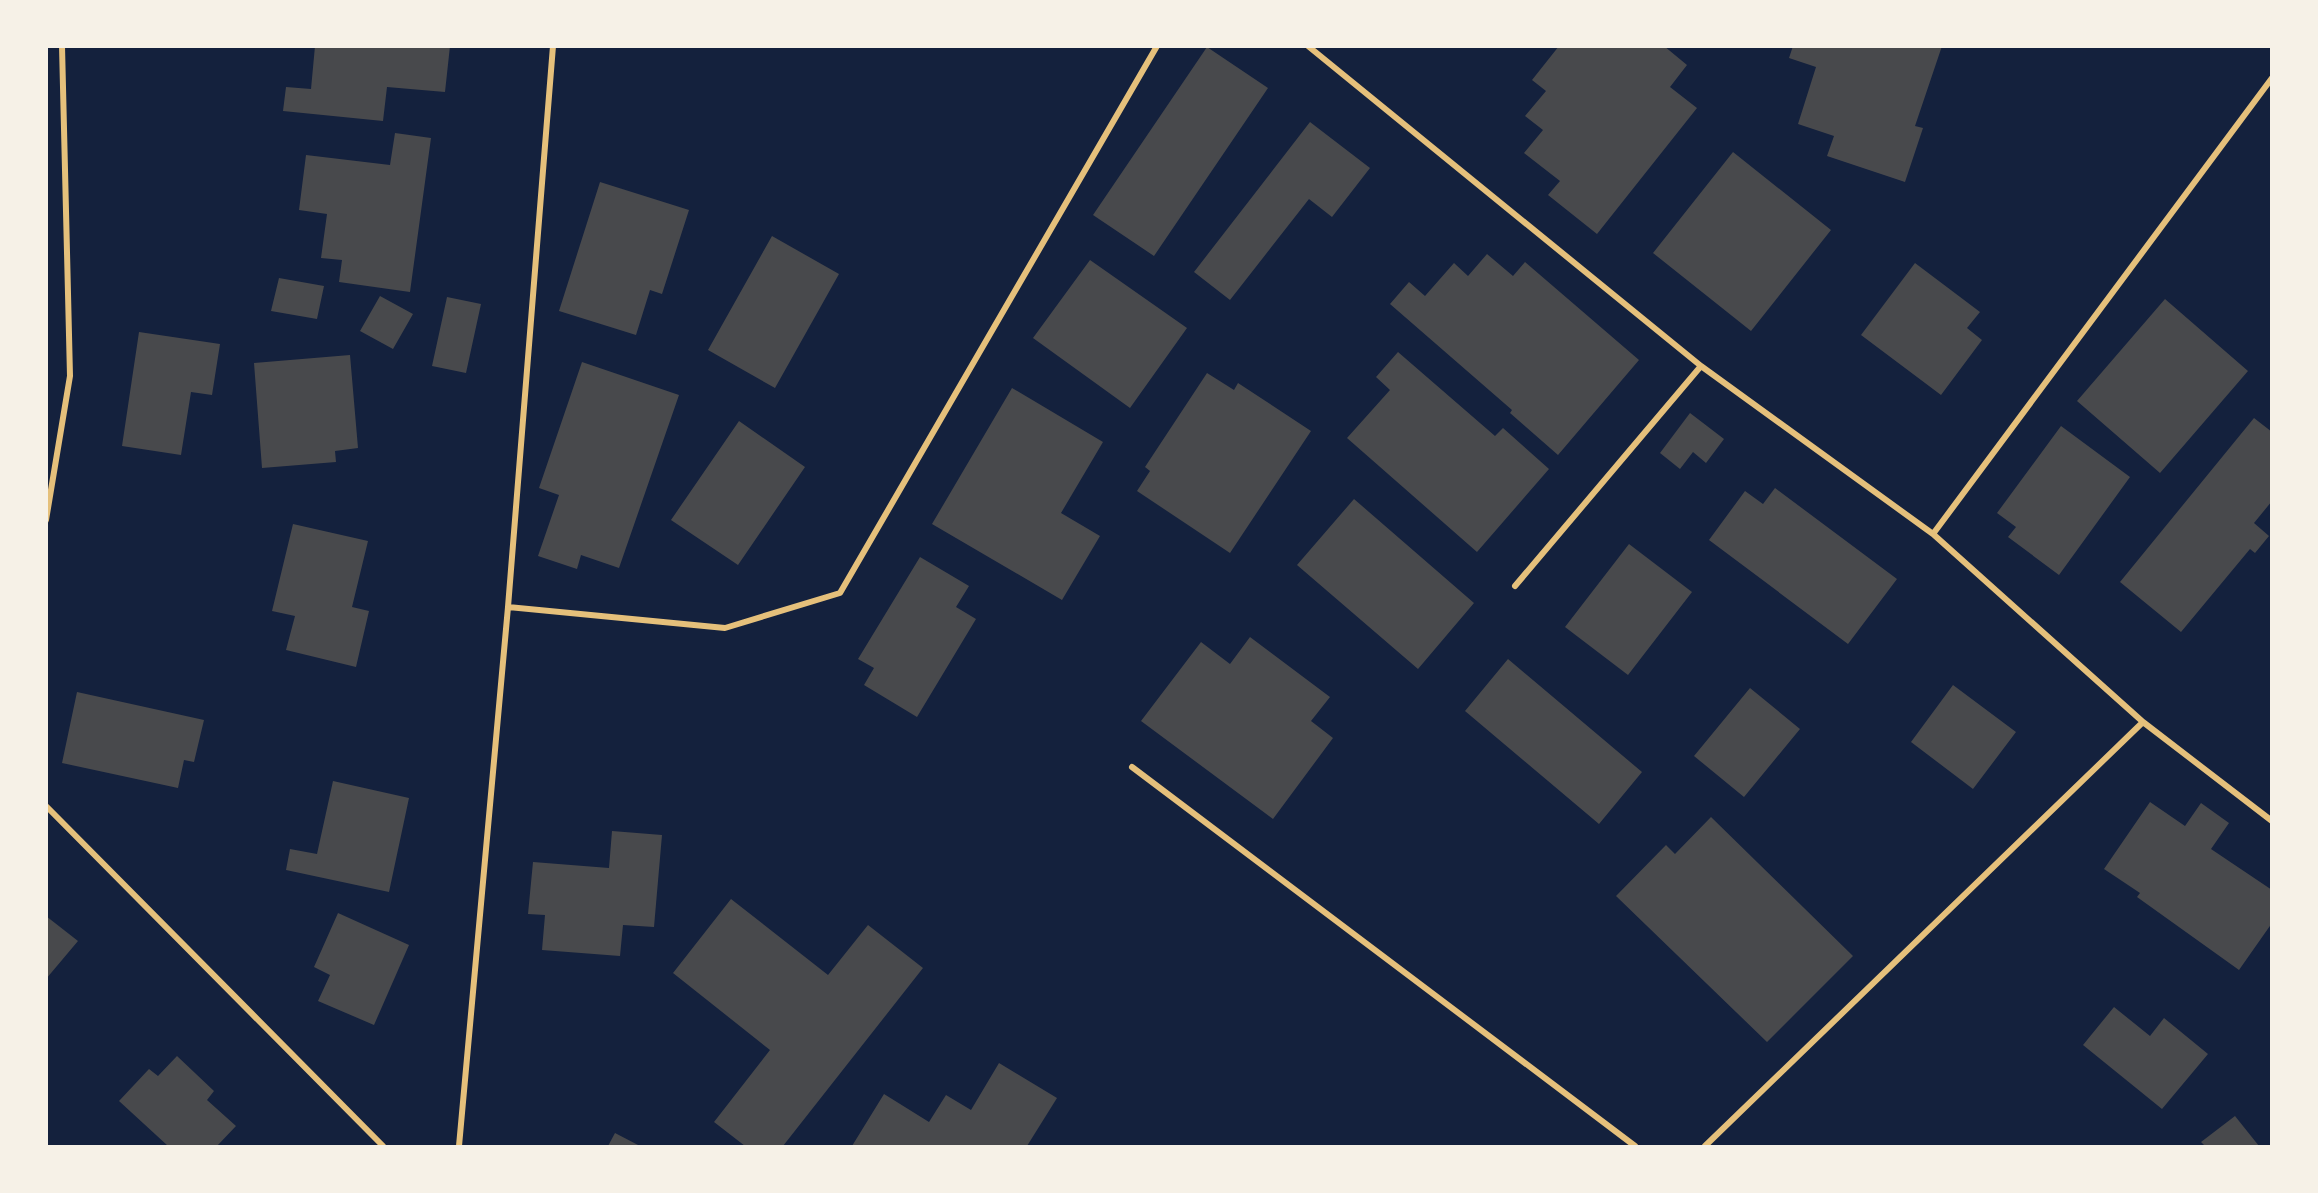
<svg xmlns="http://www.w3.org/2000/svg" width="2318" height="1193" font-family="Inter,sans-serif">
	<rect width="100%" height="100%" fill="#14213d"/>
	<path fill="#48494c" d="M315,46H450L445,92L387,87L383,121L283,111L286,87L311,89Z
		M1559,46H1664L1687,65L1670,87L1697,108L1597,234L1548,195L1560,181L1524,153L1543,130L1525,116L1546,91L1532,80Z
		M1793,46H1942L1915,126L1923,128L1905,182L1827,156L1834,136L1798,124L1816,67L1789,58Z
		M1207,47L1268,88L1154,256L1093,215Z
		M1310,122L1370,168L1332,217L1309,199L1230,300L1194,272Z
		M395,133L431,138L410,292L339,282L342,260L321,258L327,214L299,210L306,155L390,165Z
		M1733,152L1831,230L1751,331L1653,253Z
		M600,182L689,210L662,294L650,290L636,335L559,311Z
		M772,236L839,274L775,388L708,350Z
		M1487,254L1513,276L1525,262L1639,360L1558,455L1510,413L1512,410L1390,304L1409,282L1425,296L1454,263L1468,276Z
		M1090,260L1187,328L1130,408L1033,338Z
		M1915,263L1980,312L1967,328L1982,340L1941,395L1861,335Z
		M279,278L324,286L317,319L271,311Z
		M380,296L413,314L393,349L360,331Z
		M447,297L481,304L466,373L432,366Z
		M2165,299L2248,371L2160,473L2077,401Z
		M139,332L220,344L212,395L191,392L181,455L122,446Z
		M1398,352L1495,436L1503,428L1549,469L1477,552L1347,438L1390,390L1376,377Z
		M350,355L358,448L335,451L336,462L262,468L254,363Z
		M582,362L679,395L619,568L581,555L577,569L538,556L559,495L539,488Z
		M1207,373L1234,390L1238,383L1311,431L1230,553L1137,491L1150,471L1145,467Z
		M1012,388L1103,442L1061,513L1100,536L1062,600L932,524Z
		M1690,413L1724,439L1706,463L1693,452L1680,469L1660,453Z
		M2254,418L2272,432V501L2254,523L2269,536L2255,553L2250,549L2181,632L2120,582Z
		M739,421L805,467L738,565L671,520Z
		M2061,426L2130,477L2059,575L2008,537L2016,527L1997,513Z
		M1775,488L1897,579L1848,644L1709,540L1745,491L1763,504Z
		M1354,499L1474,603L1418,669L1297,565Z
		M293,524L368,541L352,607L369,611L356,667L286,650L295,616L272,611Z
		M1629,544L1692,592L1628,675L1565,627Z
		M920,557L969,586L956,607L976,619L917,717L864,685L874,668L858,659Z
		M1250,637L1330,697L1311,721L1333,738L1273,819L1141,721L1201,642L1230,664Z
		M1508,659L1642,772L1599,824L1465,711Z
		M1953,685L2016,732L1973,789L1911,742Z
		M1750,688L1800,729L1744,797L1694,756Z
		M77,692L204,720L194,762L184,760L178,788L62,763Z
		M333,781L409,798L389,892L286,870L290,849L317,854Z
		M2150,802L2185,826L2201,803L2229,823L2211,849L2272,890V923L2239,970L2137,897L2140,893L2104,869Z
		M1711,817L1853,956L1767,1042L1616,896L1666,845L1675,854Z
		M612,831L662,835L654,927L623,925L620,956L542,950L545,915L528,914L533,862L609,868Z
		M731,899L828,975L868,925L923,968L783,1146H745L714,1122L770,1050L673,973Z
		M338,913L409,945L374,1025L318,1001L330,975L314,967Z
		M46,916L78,941L46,979Z
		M2114,1007L2150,1036L2164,1018L2208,1054L2162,1109L2083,1045Z
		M177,1056L214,1091L207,1100L236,1126L217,1146H168L119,1101L149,1069L158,1076Z
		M999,1063L1057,1098L1027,1146H852L884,1094L929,1122L946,1095L971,1110Z
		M2235,1116L2259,1146H2205L2201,1142Z
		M615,1133L640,1146H608Z"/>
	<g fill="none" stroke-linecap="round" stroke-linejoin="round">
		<path stroke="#e5c07b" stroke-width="6" d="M1308,46L1701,366L1933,534L2143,722L1705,1146
			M46,520L70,376L62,46
			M1933,534L2272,78
			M1515,586L1701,366
			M508,607L725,628L840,593L1157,46
			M2143,722L2272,821
			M1132,767L1635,1146
			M46,806L383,1146
			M459,1146L508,607L553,46"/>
	</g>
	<rect width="2318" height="1193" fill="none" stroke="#f6f1e7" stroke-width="96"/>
</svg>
